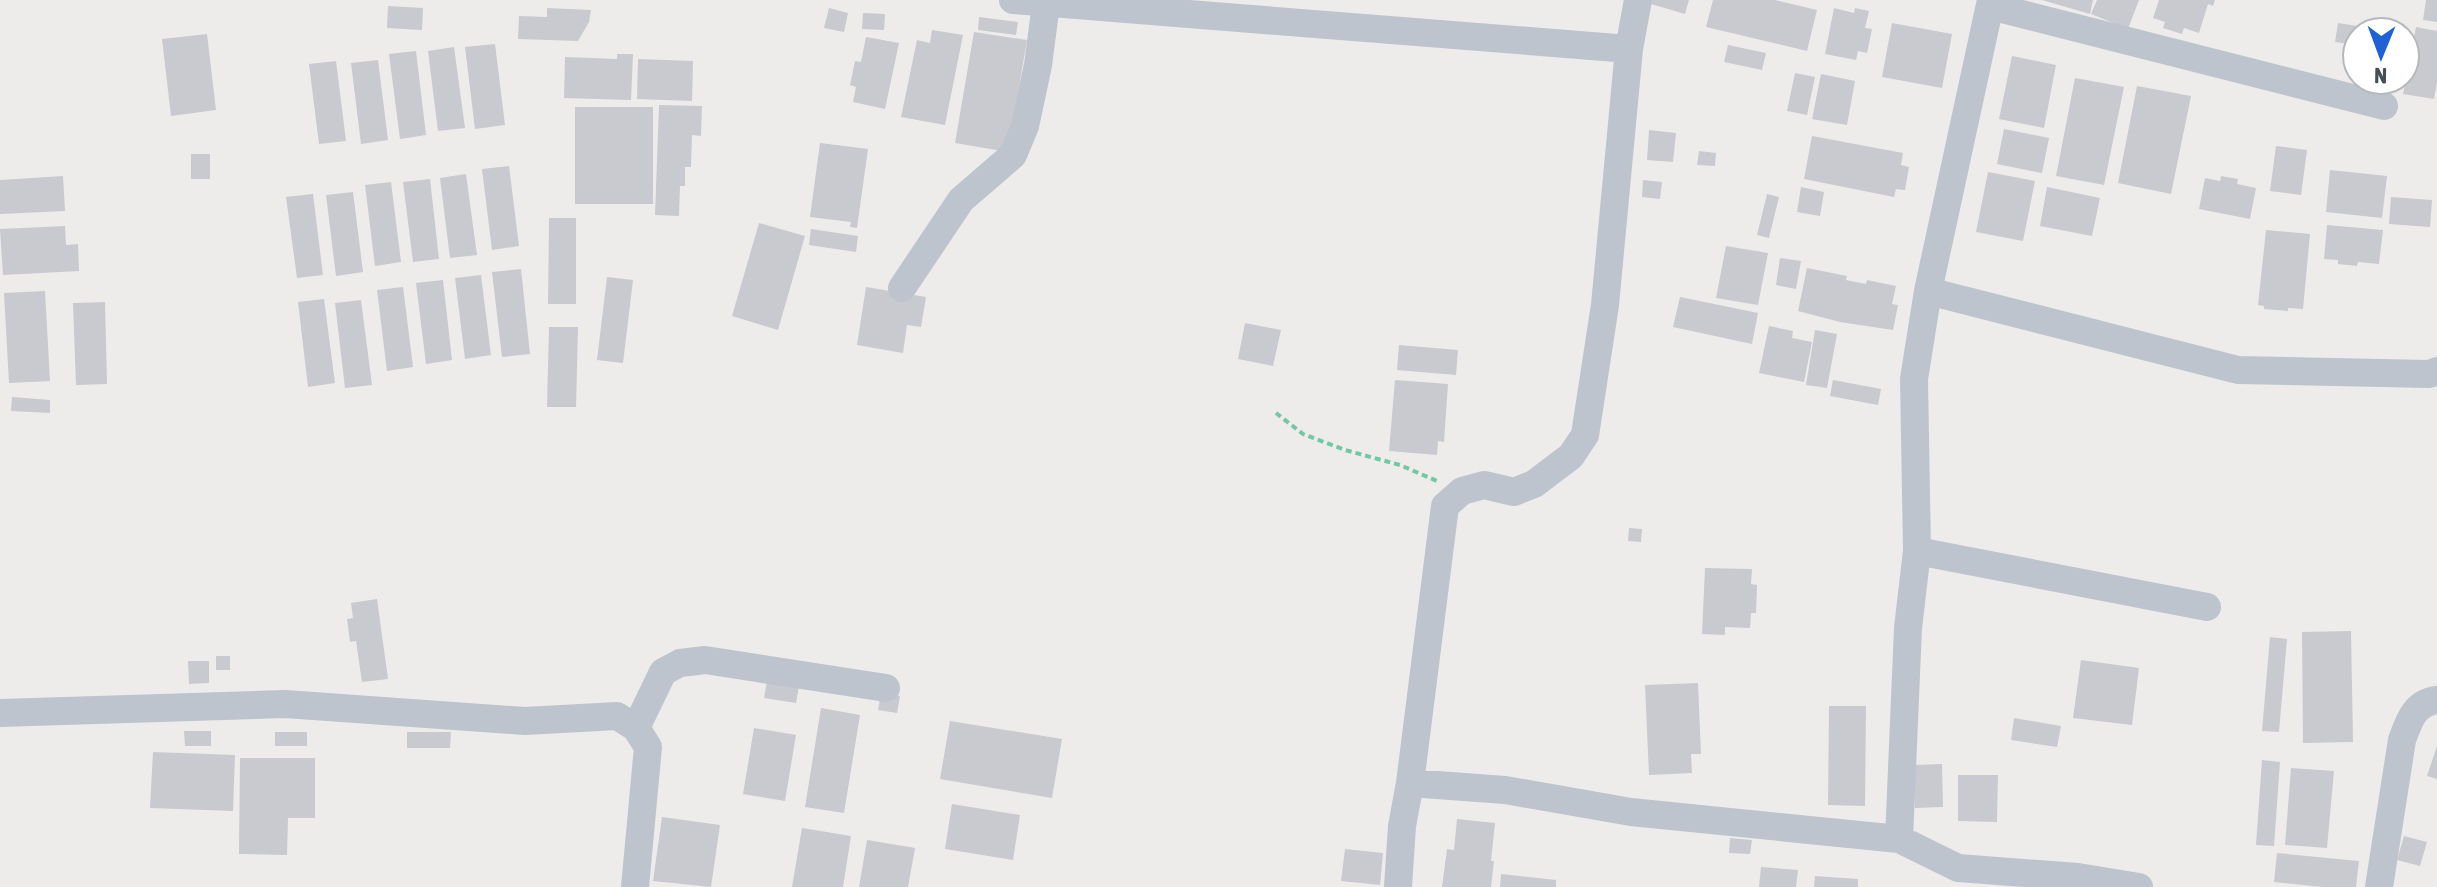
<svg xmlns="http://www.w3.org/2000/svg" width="2437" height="887" font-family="'Asap Condensed',sans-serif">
	<rect width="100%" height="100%" fill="#eeebeb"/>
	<path fill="#c8cad0" d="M1652,0H1689L1685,14L1651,4Z
		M1713,0H1775L1817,10L1807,51L1706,27Z
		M2042,0H2093L2090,14Z
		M2097,0H2139L2128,29L2091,14Z
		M2159,0H2215L2213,6L2208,4L2199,33L2184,28L2182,34L2163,28L2165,22L2153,18Z
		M2426,0H2437V22L2423,20Z
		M388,6L423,8L422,30L387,28Z
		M547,8L591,10L589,22L578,41L518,39L519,16L547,17Z
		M829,8L848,13L844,32L824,28Z
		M1834,8L1854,13L1855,8L1869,11L1865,28L1872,29L1867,53L1858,51L1856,60L1825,54Z
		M863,13L885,14L884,30L862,29Z
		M979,17L1018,22L1016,35L978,30Z
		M1892,23L1952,34L1942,88L1882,77Z
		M2338,23L2364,27V32H2357V45L2335,42Z
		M2416,27L2437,31V82L2434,99L2403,94Z
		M932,30L963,35L945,125L901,117L917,40L930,43Z
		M974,32L1027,40L1008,152L955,143Z
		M207,34L216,110L171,116L162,39Z
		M866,37L899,43L885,109L853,102L856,87L850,85L855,61L861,62Z
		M495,44L505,125L475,129L465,47Z
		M1728,45L1766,53L1762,70L1724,62Z
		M454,47L465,128L438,131L428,51Z
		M416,51L426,135L400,139L389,54Z
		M617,54H633L631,100L564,98L565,57L617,59Z
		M2012,56L2056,65L2044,128L1999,119Z
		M638,59L693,61L692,101L637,99Z
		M378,60L388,140L361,144L351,63Z
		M336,61L346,141L319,144L309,64Z
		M1795,73L1815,77L1807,115L1787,111Z
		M1821,74L1855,81L1847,125L1812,119Z
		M2075,78L2124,87L2104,185L2056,176Z
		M2359,80H2398L2397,92L2358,90Z
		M2137,86L2191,96L2171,194L2118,183Z
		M659,105L702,106L701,136L692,135L691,167H685V186H680L679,216L655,215Z
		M575,107H653V204H575Z
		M2004,129L2049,138L2042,173L1997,164Z
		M1649,130L1676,133L1673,162L1647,160Z
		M1812,136L1903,153L1901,165L1909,167L1905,190L1896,189L1894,197L1804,179Z
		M820,143L868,149L857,228L850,227L851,222L810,217Z
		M2276,146L2307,150L2301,195L2270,191Z
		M1699,151L1716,153L1715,166L1697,165Z
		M191,154H210V179H191Z
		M509,166L519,246L492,250L482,169Z
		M2330,170L2387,176L2382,218L2326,212Z
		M1988,172L2035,181L2023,241L1976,232Z
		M466,174L477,255L450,258L440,178Z
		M63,176L65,211L0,214V180Z
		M2221,176L2238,179L2237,184L2256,188L2250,219L2199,209L2205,178L2220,181Z
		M430,179L439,259L413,262L403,182Z
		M1643,180L1662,182L1660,199L1642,197Z
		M391,182L401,262L375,266L365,185Z
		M1801,187L1824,192L1820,216L1797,212Z
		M2047,187L2100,198L2092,236L2040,226Z
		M353,192L363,272L336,276L326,195Z
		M313,194L323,275L297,278L286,197Z
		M1767,194L1779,197L1769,238L1757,235Z
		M2391,197L2432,200L2430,227L2389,224Z
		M549,218H576V304H548Z
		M759,223L805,236L778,330L732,316Z
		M2327,225L2383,230L2379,264L2358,262L2357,266L2338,264V260L2324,259Z
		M65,226L66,245L78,244L79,271L3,275L0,229Z
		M811,229L858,236L856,252L809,245Z
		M2266,230L2310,234L2303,309L2288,308V311L2264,309V306L2258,305Z
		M1726,246L1768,253L1758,305L1716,298Z
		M1780,258L1801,261L1796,289L1776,285Z
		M1807,268L1847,276L1846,280L1866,284L1867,280L1896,286L1892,304L1898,305L1893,330L1840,322L1798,311Z
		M521,269L530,354L502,357L492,272Z
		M481,275L491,355L465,359L455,278Z
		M607,277L633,280L623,363L597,360Z
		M443,280L452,360L426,364L416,283Z
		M403,287L413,367L387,371L377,290Z
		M866,287L926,297L921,327L907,325L903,353L857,345Z
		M45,291L50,381L9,383L4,293Z
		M1680,297L1758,313L1752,344L1673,327Z
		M324,299L335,383L308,387L298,302Z
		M361,300L372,385L345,388L335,303Z
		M105,302L107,384L76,385L73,303Z
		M1245,323L1281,330L1273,366L1238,359Z
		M1769,326L1793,331L1792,338L1812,342L1804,382L1759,373Z
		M549,327H578L576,407H547Z
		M1815,330L1837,334L1827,388L1806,385Z
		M1399,345L1458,350L1456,375L1397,370Z
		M1395,380L1448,384L1444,442L1438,441L1437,455L1389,451Z
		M1833,380L1881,389L1878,405L1830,396Z
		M12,397L50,400V413L11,411Z
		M1629,528L1642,529L1641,542L1628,541Z
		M1705,568L1752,569L1751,584L1757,585L1756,613H1751L1750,628L1725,627V635L1702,634Z
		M377,599L388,679L362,682L356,641L350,642L347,619L353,618L351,603Z
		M2351,631L2353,742L2303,743L2302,632Z
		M2270,637L2287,639L2279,732L2262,731Z
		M216,656H230V670H216Z
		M2081,660L2139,668L2132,725L2073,718Z
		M188,661H209V683L189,684Z
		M767,681L799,686L796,703L764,698Z
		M1698,683L1701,754H1691L1692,773L1649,775L1645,685Z
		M881,693L900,696L897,713L878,710Z
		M1829,706H1866L1865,806L1828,805Z
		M821,708L860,715L844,813L805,807Z
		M2014,718L2061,726L2057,747L2011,740Z
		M950,721L1062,739L1052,798L940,779Z
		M754,728L796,735L785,801L743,794Z
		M184,731H211V746H185Z
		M275,732H307V746H275Z
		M407,732H451L450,748H407Z
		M2437,746V779L2427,776Z
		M153,752L235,755L233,811L150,808Z
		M240,758H315V818H288L287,855L239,854Z
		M2262,760L2280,762L2274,846L2256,845Z
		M1942,764L1943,807L1915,808L1913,765Z
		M2291,768L2334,771L2327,848L2285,845Z
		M1958,775H1998L1997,822L1958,821Z
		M952,804L1020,815L1013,860L945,849Z
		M662,817L720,825L711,887L653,881Z
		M1457,819L1495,823L1491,861H1494L1491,887H1442L1447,849L1454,850Z
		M802,828L851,836L843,887H792Z
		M2404,836L2427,842L2420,866L2397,860Z
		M1730,838L1752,840L1750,854L1729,853Z
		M867,840L915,848L908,887H859Z
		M1345,849L1383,853L1380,885L1341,881Z
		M2277,853L2359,861L2356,887H2322L2274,882Z
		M1761,867L1798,870L1796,887H1759Z
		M1501,874L1556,880V887H1500Z
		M1815,876L1858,879V887H1814Z"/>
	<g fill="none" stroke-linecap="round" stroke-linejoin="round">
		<path stroke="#74c7a4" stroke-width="4" stroke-dasharray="6 4" stroke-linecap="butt" d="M1276,413L1303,434L1345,450L1400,465L1437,481"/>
		<path stroke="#bdc4cd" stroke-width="28" d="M1013,0L1629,49
			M1990,6L2384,106
			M902,288L961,200L1013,155L1025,126L1038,65L1046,4
			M1928,291L2238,370L2429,374L2437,371
			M1917,551L2207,607
			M0,713L285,704L525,721L617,716L636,728L648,747L635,887
			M636,728L663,672L680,663L705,660L886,688
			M1410,783L1445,506L1462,491L1484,485L1514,492L1534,484L1571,456L1585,435L1605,305L1629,49L1638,0
			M1899,839L1908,628L1917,551L1914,379L1928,291L1991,0
			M1398,887L1402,826L1410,783L1505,790L1631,812L1899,839L1958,868L2078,877L2139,887
			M2379,887L2402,740C2409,721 2414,703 2437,700"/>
	</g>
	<g transform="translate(2381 56) rotate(181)"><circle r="38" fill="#ffffff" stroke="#b5b8bc" stroke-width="2"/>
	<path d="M0-6L14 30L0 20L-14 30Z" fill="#2062d3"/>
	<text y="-12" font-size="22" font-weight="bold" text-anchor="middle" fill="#454d57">N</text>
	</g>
</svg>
